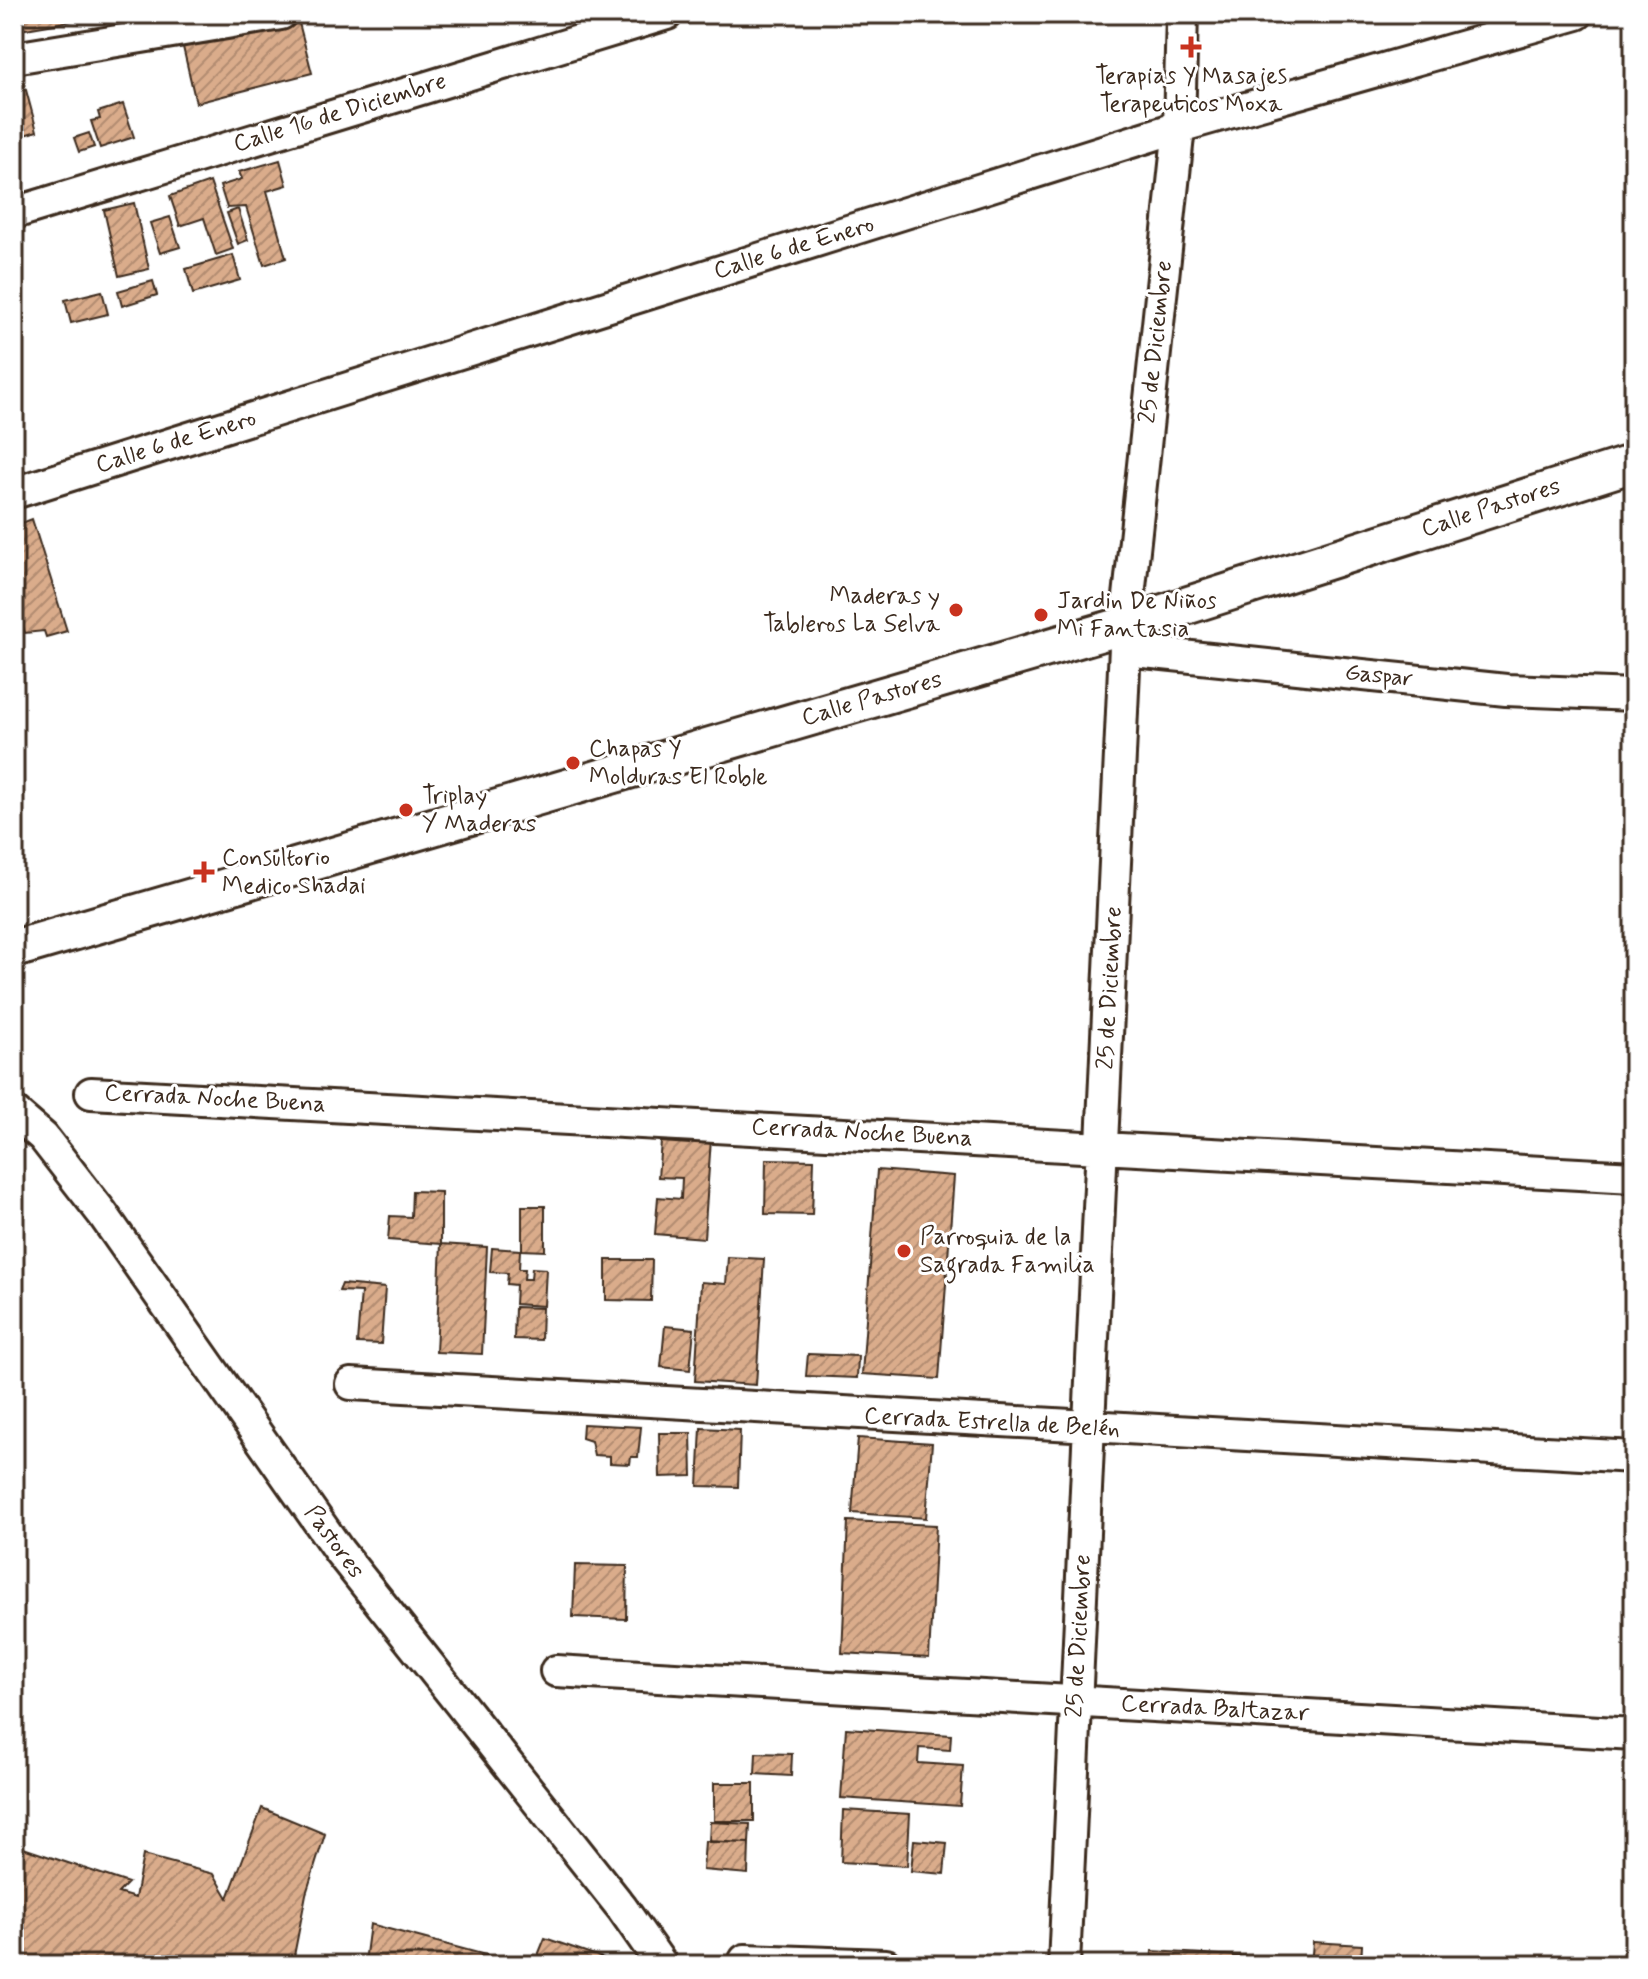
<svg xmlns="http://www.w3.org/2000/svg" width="1648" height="1979" font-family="Mynerve,sans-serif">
	<defs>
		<pattern id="building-hatch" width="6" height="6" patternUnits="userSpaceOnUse" patternTransform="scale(2)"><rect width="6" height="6" fill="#daac8b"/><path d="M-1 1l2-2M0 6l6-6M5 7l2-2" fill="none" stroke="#b28c71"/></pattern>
	</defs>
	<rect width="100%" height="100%" fill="#fff"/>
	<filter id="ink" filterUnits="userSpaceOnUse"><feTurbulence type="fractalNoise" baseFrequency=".0125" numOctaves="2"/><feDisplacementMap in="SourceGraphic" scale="16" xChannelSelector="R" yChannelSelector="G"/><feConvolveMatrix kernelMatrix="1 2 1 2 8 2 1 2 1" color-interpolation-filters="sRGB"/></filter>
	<g filter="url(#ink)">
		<path fill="url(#building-hatch)" stroke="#3b2a1e" stroke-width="2" d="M14,14H112L14,31Z
			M298,19L312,73L196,103L183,47Z
			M26,90L37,131L21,136L14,110V93Z
			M123,104L134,137L100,148L91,121L100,119L98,112Z
			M89,133L94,147L79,152L74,138Z
			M280,160L287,185L267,191L286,258L264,265L246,207L227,208L220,186L242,179L239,172Z
			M210,182L233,249L216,255L204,218L180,226L170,196Z
			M134,203L149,269L119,276L104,210Z
			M238,209L248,240L238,244L227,213Z
			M170,217L180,247L160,253L150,223Z
			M233,255L240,280L193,294L186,269Z
			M153,281L157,295L122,306L118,291Z
			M102,291L108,314L71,323L65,300Z
			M14,314L21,335L14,338Z
			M32,519L67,631L46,637L44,631L25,633L23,627L14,626V526Z
			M689,1137L711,1139L704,1238L655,1234L658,1197L681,1199L682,1178L658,1177L661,1142L689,1144Z
			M766,1159L814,1160L812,1215L765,1214Z
			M877,1170L954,1176L939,1379L862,1374Z
			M412,1191L441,1192V1244L388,1240L390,1216L411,1217Z
			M522,1206H545V1251L522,1250Z
			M441,1244L487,1247L482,1354L436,1352Z
			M492,1248L520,1250L519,1269H525L524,1279H531L532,1268L546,1269L544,1306L515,1304L516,1285L507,1284L508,1273L490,1272Z
			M728,1257L764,1259L756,1385L695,1381L701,1282L726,1284Z
			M606,1260H652L651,1301L606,1300Z
			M342,1284L385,1288L381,1344L357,1343L361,1292L339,1291Z
			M515,1307L542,1308L541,1340L514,1339Z
			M665,1326L694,1329L690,1370L661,1367Z
			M808,1354L858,1356L857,1378L806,1376Z
			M583,1424L641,1427L638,1457H631L630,1464L610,1463V1456L594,1455L591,1441L582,1438Z
			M701,1428L740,1430L738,1487L698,1486Z
			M659,1433H691L692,1476L660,1477Z
			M858,1438L932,1443L926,1518L852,1513Z
			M848,1521L936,1525L929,1658L842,1653Z
			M575,1565L627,1566L626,1619L573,1617Z
			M846,1728L951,1735L950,1750L919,1748L918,1763L963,1766L960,1806L841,1798Z
			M756,1753L792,1754L791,1776L755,1774Z
			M714,1783H754V1821H714Z
			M262,1808L325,1834L306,1894L293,1961L307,1965H14V1845L128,1883L118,1893L135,1898L143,1855L214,1874L228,1898Z
			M843,1810L910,1814L907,1866L841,1862Z
			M710,1822L750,1824L749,1843L709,1842Z
			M914,1840L947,1843L944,1874L911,1871Z
			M705,1841L749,1843L748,1874L703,1870Z
			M370,1924L508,1961V1965H360L365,1962Z
			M545,1938L603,1958V1965H534Z
			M1313,1942L1362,1945L1361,1965H1311Z
			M1152,1951L1254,1957V1965H1151Z"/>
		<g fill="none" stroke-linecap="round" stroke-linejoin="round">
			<g stroke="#3b2a1e" stroke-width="36">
				<path id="minor" d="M14,58L281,14
					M14,213L667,14
					M14,493L1179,127L1577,14
					M1125,650L1506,690L1634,695
					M91,1093L1634,1177
					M14,1112L43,1137L102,1213L339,1551L622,1908L662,1965
					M351,1384L1634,1457
					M556,1671L1634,1734
					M745,1960L886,1965
					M1064,1965L1126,625L1179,127L1182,14"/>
			</g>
			<g stroke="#3b2a1e" stroke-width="42">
				<path id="tertiary" d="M14,949L1126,625L1634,463"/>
			</g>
			<use href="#minor" stroke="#fff" stroke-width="30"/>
			<use href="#tertiary" stroke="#fff" stroke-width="36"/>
		</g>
	</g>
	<g fill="#c8321e" stroke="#fff" stroke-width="3">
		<path d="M1187 35h8v8h8v8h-8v8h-8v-8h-8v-8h8z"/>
		<circle cx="956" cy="610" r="8"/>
		<circle cx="1041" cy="615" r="8"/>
		<circle cx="573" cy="763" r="8"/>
		<circle cx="406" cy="810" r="8"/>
		<path d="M200 860h8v8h8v8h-8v8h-8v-8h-8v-8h8z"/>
		<circle cx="904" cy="1251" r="8"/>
	</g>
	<g text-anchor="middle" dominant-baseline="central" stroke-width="6" stroke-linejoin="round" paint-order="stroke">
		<g font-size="24" fill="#3b2a1e" stroke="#fff" text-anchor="start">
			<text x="1191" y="76" text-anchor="middle">Terapias Y Masajes<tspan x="1191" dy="28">Terapeuticos Moxa</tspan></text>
			<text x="940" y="596" text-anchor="end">Maderas y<tspan x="940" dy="28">Tableros La Selva</tspan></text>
			<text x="1057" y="601">Jardin De Niños<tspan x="1057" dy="28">Mi Fantasia</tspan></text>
			<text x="589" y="749">Chapas Y<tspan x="589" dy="28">Molduras El Roble</tspan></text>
			<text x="422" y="796">Triplay<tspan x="422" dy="28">Y Maderas</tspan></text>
			<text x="222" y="858">Consultorio<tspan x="222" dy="28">Medico Shadai</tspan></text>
			<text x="920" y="1237">Parroquia de la<tspan x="920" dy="28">Sagrada Familia</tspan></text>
		</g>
		<g font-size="24" fill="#3b2a1e" stroke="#fff">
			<text transform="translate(340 113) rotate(-17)">Calle 16 de Diciembre</text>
			<text transform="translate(794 248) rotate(-17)">Calle 6 de Enero</text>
			<text transform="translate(1156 342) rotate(-84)">25 de Diciembre</text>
			<text transform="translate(176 442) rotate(-17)">Calle 6 de Enero</text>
			<text transform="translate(1491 508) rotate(-18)">Calle Pastores</text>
			<text transform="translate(1379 676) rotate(6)">Gaspar</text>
			<text transform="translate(872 699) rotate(-16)">Calle Pastores</text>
			<text transform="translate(1110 988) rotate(-87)">25 de Diciembre</text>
			<text transform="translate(215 1099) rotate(3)">Cerrada Noche Buena</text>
			<text transform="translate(862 1133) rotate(3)">Cerrada Noche Buena</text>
			<text transform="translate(992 1423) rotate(3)">Cerrada Estrella de Belén</text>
			<text transform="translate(334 1542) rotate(54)">Pastores</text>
			<text transform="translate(1079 1636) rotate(-87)">25 de Diciembre</text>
			<text transform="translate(1215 1709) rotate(3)">Cerrada Baltazar</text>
		</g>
	</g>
	<rect width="1648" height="1979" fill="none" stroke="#fff" stroke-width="48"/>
	<rect x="24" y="24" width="1600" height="1931" fill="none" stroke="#3b2a1e" stroke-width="3" filter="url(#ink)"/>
</svg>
